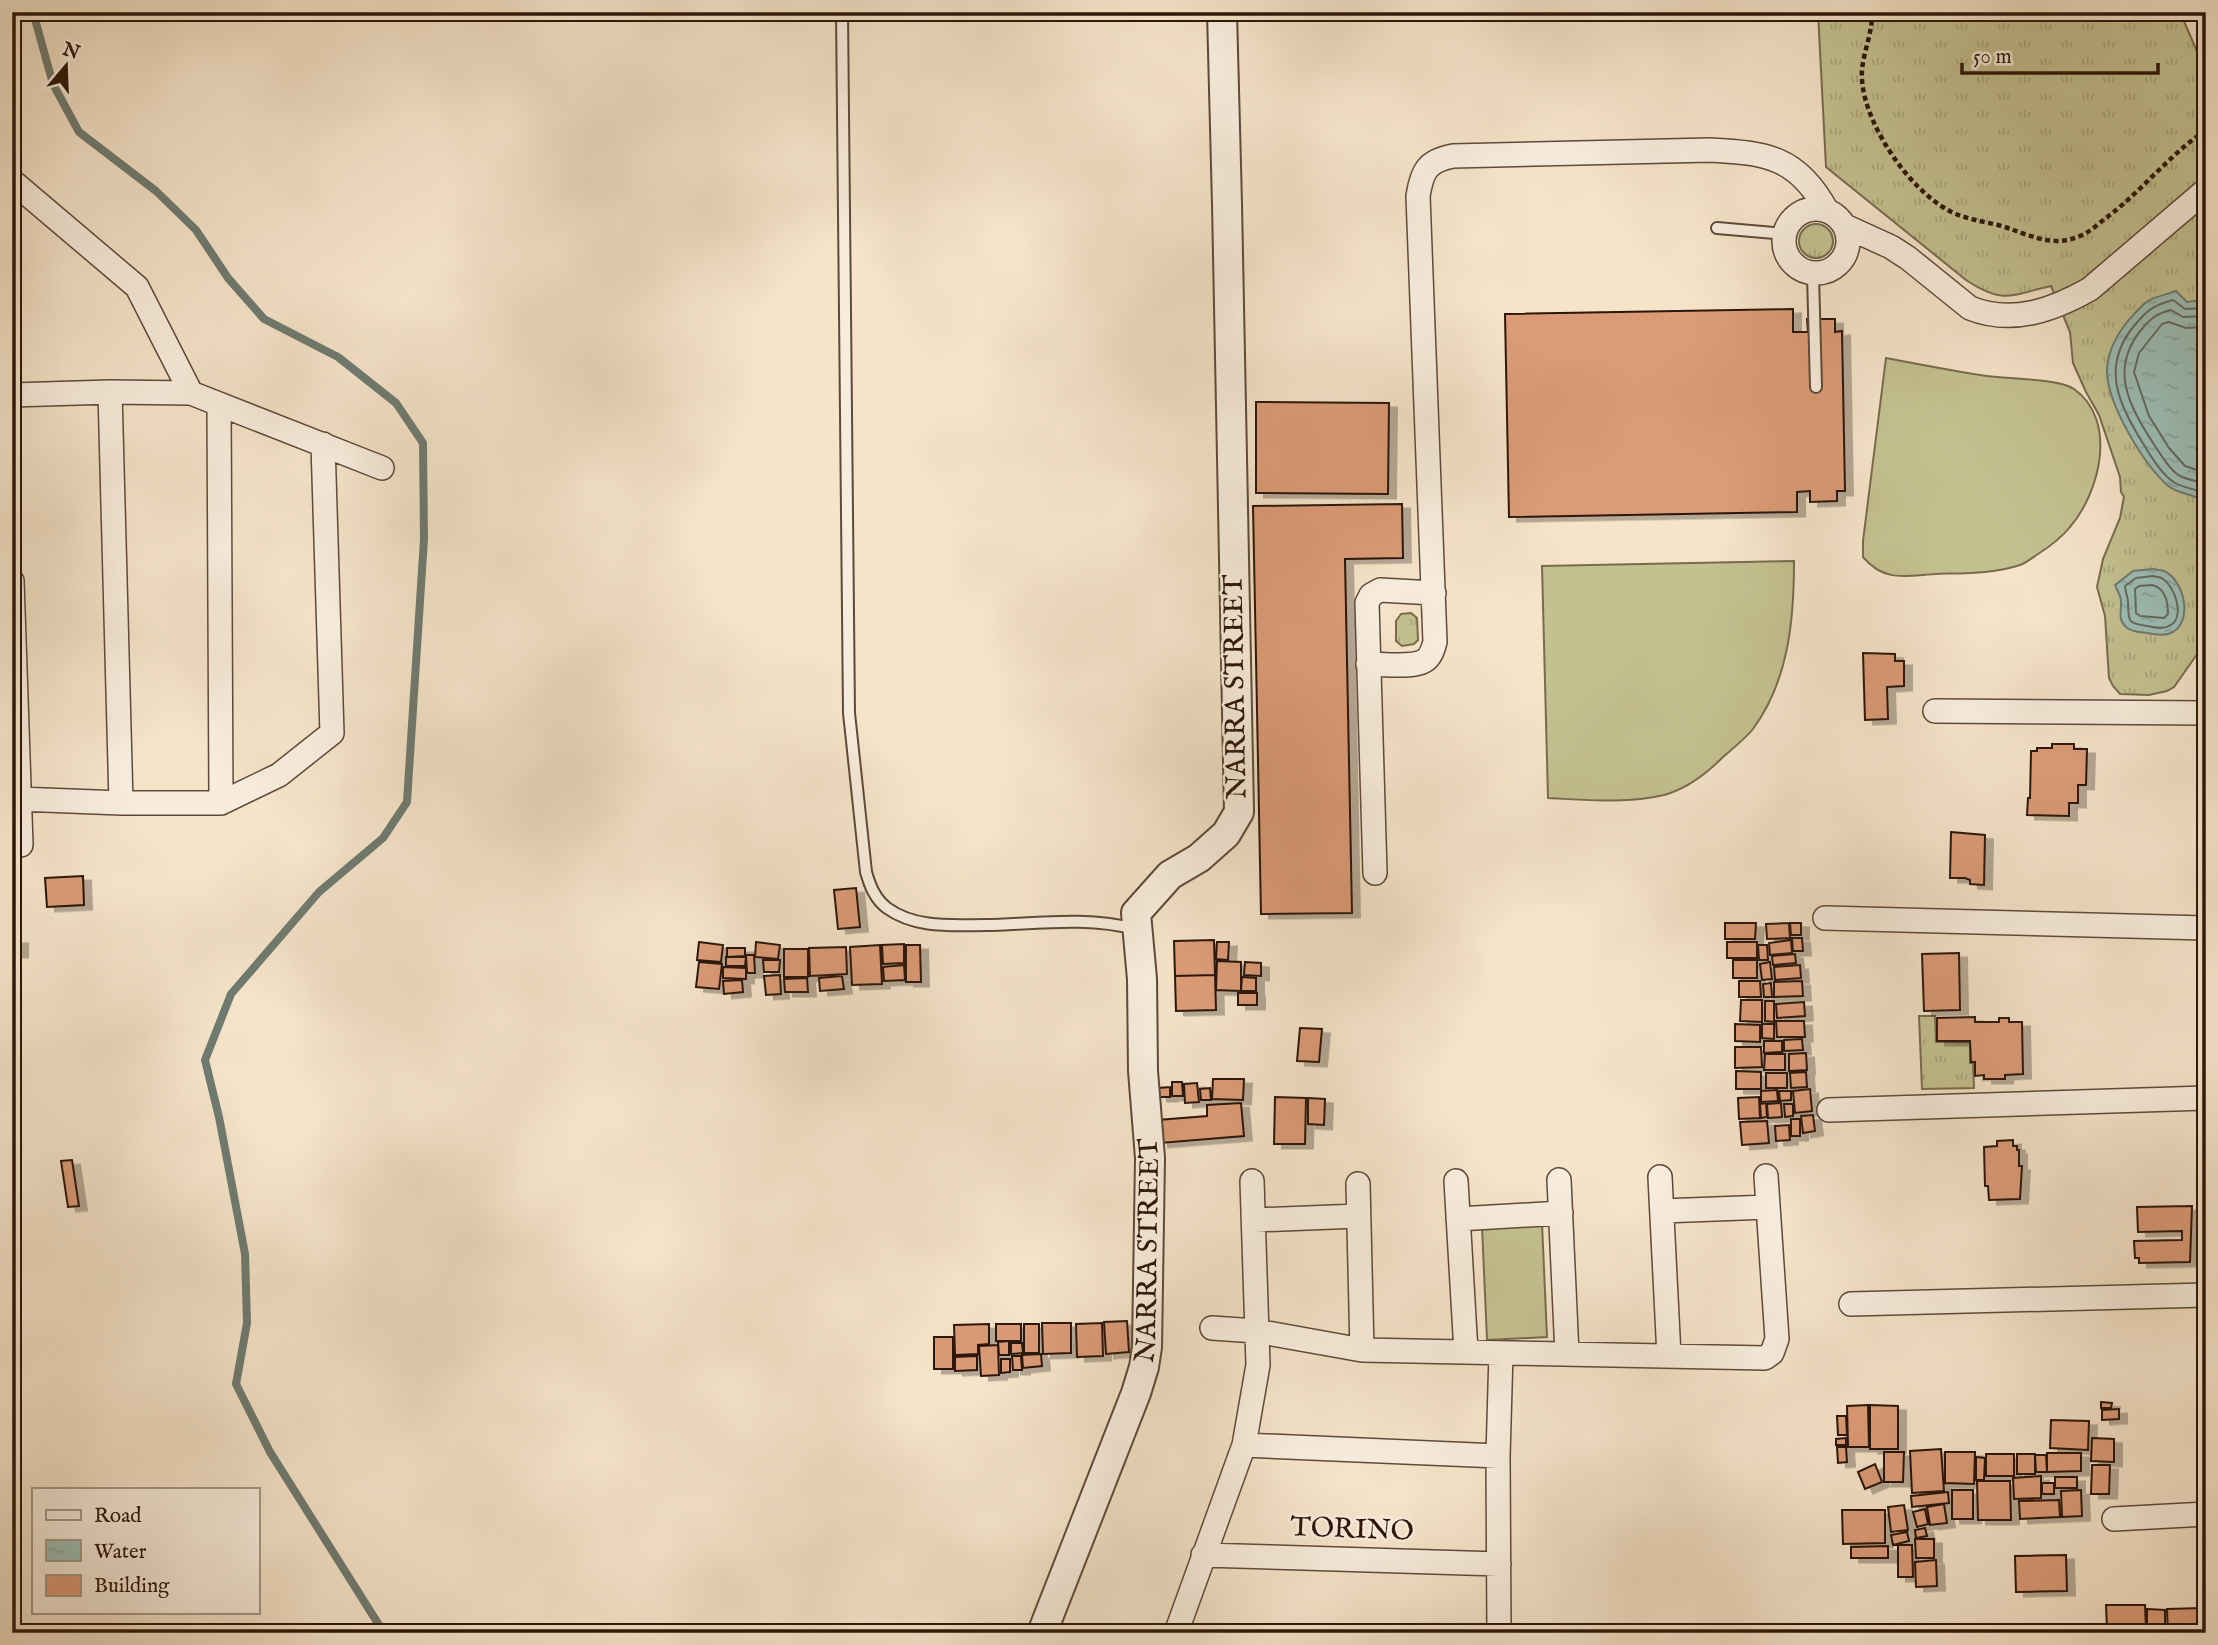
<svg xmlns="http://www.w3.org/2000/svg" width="2218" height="1645" font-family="'IM FELL English',serif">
	<defs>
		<pattern id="grass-tufts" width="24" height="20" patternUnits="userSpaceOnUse" patternTransform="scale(1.75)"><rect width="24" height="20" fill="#c4c191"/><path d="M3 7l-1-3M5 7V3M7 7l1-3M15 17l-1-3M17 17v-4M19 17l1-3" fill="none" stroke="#a9a57c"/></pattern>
		<pattern id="water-ripples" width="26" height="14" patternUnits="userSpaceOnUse" patternTransform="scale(1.75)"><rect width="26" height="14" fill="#9cbfb7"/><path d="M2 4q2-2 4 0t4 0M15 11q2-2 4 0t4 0" fill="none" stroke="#87a39c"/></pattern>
		<filter id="shadow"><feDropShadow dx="8" dy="4.5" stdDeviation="0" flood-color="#0004"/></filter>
	</defs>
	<rect width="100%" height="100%" fill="#f5e4ca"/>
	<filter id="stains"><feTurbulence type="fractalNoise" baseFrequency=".00286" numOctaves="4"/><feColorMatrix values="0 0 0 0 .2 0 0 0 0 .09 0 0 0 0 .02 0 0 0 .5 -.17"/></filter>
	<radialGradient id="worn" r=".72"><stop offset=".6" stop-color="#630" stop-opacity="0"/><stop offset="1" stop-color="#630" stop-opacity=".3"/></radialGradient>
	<path fill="url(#grass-tufts)" stroke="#786c4d" stroke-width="2" d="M1818,12H2180L2206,72V612H2204L2205,643L2174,687L2167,691L2149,695L2120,694L2113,686L2109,678L2105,616L2097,587L2103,559L2120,518L2124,497L2121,492L2120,477L2099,415L2086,392L2073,363L2070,332L2051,286C2011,295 2004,305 1966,280L1826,167Z
		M1799 241a17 17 0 1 1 34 0a17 17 0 1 1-34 0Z
		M1411,613L1417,618L1418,640L1414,644L1402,646L1396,641V621L1401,614Z
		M1919,1016H1935L1936,1042H1970V1063H1973L1974,1088L1922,1089Z"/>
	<path fill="#c4c191" stroke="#786c4d" stroke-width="2" d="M1886,358C1917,364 1949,370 1980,375C2003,379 2057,378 2074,389C2118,420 2100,492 2070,527C2062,537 2049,547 2038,554C2032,558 2026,563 2020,565C1993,574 1963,573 1935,574C1905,576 1884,582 1863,557V541Z
		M1794,561C1794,619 1789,680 1753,729C1745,739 1732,749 1722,758C1707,773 1686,789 1664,795C1626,804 1587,800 1548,798L1542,566Z
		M1542,1223L1547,1337L1487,1340L1482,1226Z"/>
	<path fill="url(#water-ripples)" stroke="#6f7b71" stroke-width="2" d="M2176,291L2187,302L2203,300L2206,305V503C2195,493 2178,495 2167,485C2143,463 2108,405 2107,372C2107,354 2116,336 2127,322C2134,315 2141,304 2150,300C2158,296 2168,294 2176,291Z
		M2153,569C2157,570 2161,570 2164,571C2185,580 2195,626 2168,634C2161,636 2154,634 2147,633C2140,632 2131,632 2126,627C2117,619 2122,610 2121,601C2121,596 2117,590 2115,585L2133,571Z"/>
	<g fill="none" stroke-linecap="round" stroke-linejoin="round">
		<path stroke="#646a60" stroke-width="2" d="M2206,308L2185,309L2173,300C2154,305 2147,310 2134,326C2100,367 2119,405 2144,445C2152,458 2162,475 2175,483C2184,488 2196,489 2206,494
			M2206,316L2183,317L2171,310C2157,313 2150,319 2141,330C2109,370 2129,405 2153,443C2160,453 2169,470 2180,476C2188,480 2198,481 2206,484
			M2206,327L2186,328L2169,322L2162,324L2139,353L2134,372L2149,416L2169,448L2185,466L2206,473
			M2153,576C2156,577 2161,577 2163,579C2175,587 2186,618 2169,626C2162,630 2154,627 2147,626C2126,623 2129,621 2128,602C2128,597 2125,591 2125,586L2136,578Z
			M2152,585C2165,588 2168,602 2168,614L2164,618L2140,616L2136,613L2135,589L2139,586Z"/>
		<path stroke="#6f7b71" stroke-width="8" d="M33,12L53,84L79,132L156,191L196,230L228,278L264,319L338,357L396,403L423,443L424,539L407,802L383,838L319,892L231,994L205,1060L219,1117L245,1254L247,1323L236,1384L270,1452L384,1633"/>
	</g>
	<path fill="#db9b77" stroke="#2c1609" stroke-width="2" filter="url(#shadow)" d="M1793,309V332H1808L1807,319H1835V332L1842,331L1845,491H1837V501L1810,502V491L1797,492V512L1509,517L1505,314Z
		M1256,402L1389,403L1388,494L1256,493Z
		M1402,504L1403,558L1345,559L1352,913L1261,914L1253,506Z
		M1863,653L1895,654V661H1904V686L1887,687L1888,719L1865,720Z
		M2052,744H2074V749H2087L2086,785H2078V803H2069V816L2027,815L2028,798H2030L2031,751H2037V748H2052Z
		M1951,832L1985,835L1984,885L1970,884V880L1965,878H1950Z
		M83,876L84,905L47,907L45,878Z
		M856,888L860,927L838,929L834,890Z
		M1725,923H1756L1755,939H1725Z
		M1789,923L1790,938L1767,939L1766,924Z
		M1790,923H1801V935H1791Z
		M1792,938H1802L1803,951H1793Z
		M12,939H20V953H12Z
		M1214,940L1215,975L1175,976L1174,941Z
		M1791,940L1792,953L1770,955L1769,943Z
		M699,942L723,945L721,962L697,960Z
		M756,942L780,945L778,959L755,957Z
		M1217,942H1229L1228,960L1216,959Z
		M1727,942H1757V958H1727Z
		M904,944V963L883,964L882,945Z
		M880,945L882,984L852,985L850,947Z
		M906,945H920L921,982H906Z
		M1758,945H1767L1768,960H1759Z
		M846,947L847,974L810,976L809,948Z
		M727,948H745V956L727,957Z
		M784,949H808V977H784Z
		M1959,953L1960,1010L1924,1011L1922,954Z
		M1795,954L1796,963L1773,965L1772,956Z
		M746,955H754L755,973H747Z
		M726,957H746L745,966H726Z
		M763,960H780L779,972H764Z
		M1733,960H1757V978H1733Z
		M1217,961L1241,962V991L1216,990Z
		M699,962L722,964L719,989L696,987Z
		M1245,962L1261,963V976L1244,975Z
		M1770,962L1772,979L1762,980L1760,964Z
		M904,965L905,980L884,981L883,967Z
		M1800,965L1801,978L1775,980L1774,967Z
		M723,967L746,968V979L723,978Z
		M780,975L781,994L766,995L764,976Z
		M1215,975L1216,1010L1176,1011L1175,976Z
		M842,976L844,989L820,991L819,978Z
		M1242,977L1256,978V991H1241Z
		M807,978L808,992H785L784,979Z
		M742,980L743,992L724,994L723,981Z
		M1739,981H1760L1761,997H1739Z
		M1802,981L1803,996L1774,997V982Z
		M1771,983L1772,997H1764L1763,984Z
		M1238,993H1257V1005H1238Z
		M1741,1000H1762V1022L1740,1021Z
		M1765,1001H1774V1022L1765,1021Z
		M1804,1002L1805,1016L1777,1018L1776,1004Z
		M1975,1017V1022H1999V1018H2009V1022H2022L2023,1074L2005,1075V1079H1984V1075L1975,1076V1062H1971L1970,1041H1937V1018Z
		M1776,1021H1804L1805,1037H1777Z
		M1735,1024L1760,1025V1042L1735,1041Z
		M1762,1024H1774V1039L1762,1038Z
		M1300,1028L1322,1029L1319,1062L1297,1061Z
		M1802,1039L1803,1050L1784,1051V1040Z
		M1764,1041H1782V1052L1764,1053Z
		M1735,1047H1761L1762,1067L1735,1068Z
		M1806,1053L1807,1070L1789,1071V1054Z
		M1765,1054H1785V1070H1764Z
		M1736,1071L1761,1072V1089H1736Z
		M1806,1072L1807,1087L1791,1088L1790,1073Z
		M1766,1073H1787V1088H1766Z
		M1213,1079H1244L1243,1100L1212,1099Z
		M1172,1082H1182L1183,1096H1172Z
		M1197,1083L1199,1102L1185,1103L1184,1084Z
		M1170,1087V1097H1159L1158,1088Z
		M1210,1088L1211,1100H1201L1200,1089Z
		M1810,1089L1812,1111L1795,1113L1793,1091Z
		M1777,1090L1778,1101L1761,1102V1091Z
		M1779,1091H1791V1100L1780,1101Z
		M1275,1097L1306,1098L1305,1144H1274Z
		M1759,1097L1760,1118L1739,1119L1738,1098Z
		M1308,1098L1325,1099L1324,1125L1308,1124Z
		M1241,1103L1244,1136L1160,1143L1158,1120L1207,1116V1105Z
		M1766,1103L1767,1117L1761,1118L1760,1104Z
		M1781,1103L1782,1117L1768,1118L1767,1104Z
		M1784,1104H1793V1116L1785,1117Z
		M1813,1115L1815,1131L1803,1133L1801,1116Z
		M1791,1119H1800V1136H1791Z
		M1767,1121L1769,1143L1742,1145L1740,1122Z
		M1789,1125L1790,1140L1776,1141L1775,1126Z
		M2013,1140V1146H2017V1150H2019V1166H2022L2020,1199L1989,1200L1988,1186H1985L1984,1147L1997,1146V1141Z
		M72,1160L79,1206L68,1207L61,1161Z
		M2192,1206L2190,1262L2139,1263V1258H2135L2134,1241L2182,1240V1231L2138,1232L2137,1207Z
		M1127,1321L1129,1352L1106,1354L1104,1322Z
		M1042,1323H1071V1353L1043,1354Z
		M1102,1323L1103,1356L1077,1357L1076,1324Z
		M989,1324V1344L978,1345V1354L955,1355L954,1325Z
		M996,1324H1021V1341H996Z
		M1024,1324H1039V1353H1024Z
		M934,1337H953V1369H934Z
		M1009,1341V1355H999L998,1342Z
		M1011,1343H1022L1023,1353L1011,1354Z
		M998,1345L999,1375L981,1376L979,1346Z
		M1041,1354L1042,1366L1023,1368L1022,1355Z
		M977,1356V1370L955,1371V1357Z
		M1012,1356H1021L1022,1370H1013Z
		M1001,1359H1010V1372L1001,1373Z
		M2101,1402L2112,1403L2111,1408H2101Z
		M1868,1405L1869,1447H1848L1847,1406Z
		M1870,1405L1898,1406V1449H1870Z
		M2119,1409V1419L2102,1420V1410Z
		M1837,1416H1846L1847,1435H1838Z
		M2051,1420L2089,1421L2088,1450L2050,1448Z
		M1846,1438V1445H1836V1439Z
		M2092,1438L2114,1439V1462L2091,1461Z
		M1837,1447H1846L1847,1462L1838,1463Z
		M1941,1449L1944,1491L1912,1493L1910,1451Z
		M1884,1452H1904L1903,1482H1884Z
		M1945,1452H1975L1974,1484L1945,1483Z
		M2047,1453H2081V1471L2047,1472Z
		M1986,1454H2014V1476H1986Z
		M2017,1454H2035V1474H2017Z
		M2035,1455H2046L2047,1472H2036Z
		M1976,1457L1985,1458L1984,1480H1976Z
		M1875,1464L1882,1482L1865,1489L1858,1472Z
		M2092,1465H2110L2109,1494H2091Z
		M2041,1476V1498L2014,1499L2013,1478Z
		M2055,1477H2077V1488H2055Z
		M1977,1481H2010L2011,1520H1978Z
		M2042,1483H2054V1494H2042Z
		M1952,1490H1973V1519H1952Z
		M2081,1490L2082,1516L2062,1517L2061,1491Z
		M1948,1492L1949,1503L1912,1507L1911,1496Z
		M2059,1500L2060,1517L2020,1519L2019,1501Z
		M1944,1504L1947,1523L1930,1525L1927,1507Z
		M1904,1505L1908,1530L1891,1532L1888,1507Z
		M1925,1509L1928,1524L1917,1527L1913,1512Z
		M1842,1510H1885V1543L1843,1544Z
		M1925,1528L1927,1536L1916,1538L1915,1530Z
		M1907,1532L1909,1541L1893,1545L1891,1535Z
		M1915,1539H1934V1558H1916Z
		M1898,1545H1912L1913,1577H1898Z
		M1888,1546V1558H1851V1547Z
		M2066,1555L2067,1591L2016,1592L2015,1556Z
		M1936,1560L1937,1586L1916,1587L1915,1562Z
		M2106,1605H2145L2146,1629L2107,1630Z
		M2203,1608L2204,1633H2168L2167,1609Z
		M2147,1609L2165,1610V1633H2147Z
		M2046,1630L2077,1631V1633H2046Z"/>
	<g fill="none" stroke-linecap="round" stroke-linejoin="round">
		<g stroke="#5e4a39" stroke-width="14">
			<path id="service" d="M842,12L849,713L866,872C870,886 875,899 887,908C916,929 953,925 986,925C1035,924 1087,916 1135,929
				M1717,228L1785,234
				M1813,274L1816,387"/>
		</g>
		<g stroke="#5e4a39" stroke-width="26">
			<path id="minor" d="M12,181L137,287L191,393L382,468
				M1784 241a32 32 0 1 1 64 0a32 32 0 1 1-64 0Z
				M1845,226L1891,247L1908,258L1970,308C2012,325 2053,310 2090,289L2206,190
				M110,392L121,803
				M12,395L110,392L191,393
				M219,404L221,803
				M12,581L21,845
				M1368,664C1383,664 1412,668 1424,661C1431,657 1433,649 1435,642L1418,196C1422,171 1427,161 1453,156L1710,150C1767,153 1798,157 1827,211
				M1935,711L2206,713
				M19,799L121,803H221L279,775L332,733L323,444
				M1375,873L1367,603L1371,595L1380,590L1434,593
				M1825,918L2206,928
				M1829,1110L2206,1098
				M1660,1177L1669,1356
				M1559,1180L1567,1354
				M1456,1181L1466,1352
				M1358,1184L1362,1350
				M1662,1211L1768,1207
				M1458,1219L1561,1213
				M1254,1220L1358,1216
				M1851,1304L2206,1295
				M1212,1328L1256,1331L1362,1350L1765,1358L1772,1353L1777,1339L1766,1176
				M1244,1445L1498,1456
				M2114,1519L2206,1514
				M1203,1555L1499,1564
				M1176,1633L1244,1445L1258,1365L1252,1181
				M1499,1633L1498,1456L1501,1353"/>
		</g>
		<g stroke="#5e4a39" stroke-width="32">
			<g id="tertiary">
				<path id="s1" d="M1042,1633L1136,1393L1144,1367L1147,1347L1150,1158L1143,1071L1142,979L1136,913L1170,875L1199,858L1226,834L1239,812L1227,204L1222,12"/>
			</g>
		</g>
		<path stroke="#2c1609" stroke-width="4.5" stroke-dasharray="5 3.5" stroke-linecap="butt" d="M1872,12C1873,35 1860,58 1862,80C1865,125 1909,189 1948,210C1964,219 1981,221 1998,225C2027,233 2050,249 2080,236C2090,232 2098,224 2106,218C2142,191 2169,155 2206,130"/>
		<use href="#service" stroke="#f8eddd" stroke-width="10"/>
		<use href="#minor" stroke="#f8eddd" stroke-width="23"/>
		<use href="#tertiary" stroke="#f8eddd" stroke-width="28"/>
	</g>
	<g text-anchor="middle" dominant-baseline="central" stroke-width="5" stroke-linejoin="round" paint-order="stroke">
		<g font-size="28" fill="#2c1609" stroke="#f8eddd">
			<text transform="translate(1236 687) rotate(-91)">NARRA STREET</text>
			<text stroke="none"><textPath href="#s1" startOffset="402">NARRA STREET</textPath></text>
			<text transform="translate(1352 1530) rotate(2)">TORINO</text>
		</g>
	</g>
	<rect width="2218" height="1645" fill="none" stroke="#f5e4ca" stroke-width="42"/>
	<rect x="14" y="14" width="2190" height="1617" fill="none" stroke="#2c1609" stroke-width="3.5"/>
	<rect x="21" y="21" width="2176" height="1603" fill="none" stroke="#2c1609" stroke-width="2"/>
	<rect x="32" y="1488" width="228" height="126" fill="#f8eddd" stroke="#a69788" stroke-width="2"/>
	<rect x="46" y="1510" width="35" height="10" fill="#f8eddd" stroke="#a69788" stroke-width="2"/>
	<text x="94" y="1522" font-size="21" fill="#2c1609">Road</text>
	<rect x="46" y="1540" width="35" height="21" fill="url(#water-ripples)" stroke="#a69788" stroke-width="2"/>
	<text x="94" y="1558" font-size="21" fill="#2c1609">Water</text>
	<rect x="46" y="1575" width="35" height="21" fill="#db9b77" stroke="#a69788" stroke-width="2"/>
	<text x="94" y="1592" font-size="21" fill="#2c1609">Building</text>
	<g transform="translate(66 66) rotate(19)" stroke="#f8eddd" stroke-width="5" paint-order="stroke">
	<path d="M0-5L12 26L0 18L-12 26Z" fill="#2c1609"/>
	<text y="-10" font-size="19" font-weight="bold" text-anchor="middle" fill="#2c1609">N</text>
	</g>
	<path d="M1962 63v10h196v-10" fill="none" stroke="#2c1609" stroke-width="3.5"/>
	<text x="1973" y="63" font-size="21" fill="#2c1609" stroke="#f8eddd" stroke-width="5" paint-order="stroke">50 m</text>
	<rect width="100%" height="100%" filter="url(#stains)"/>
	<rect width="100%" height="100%" fill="url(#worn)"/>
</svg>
